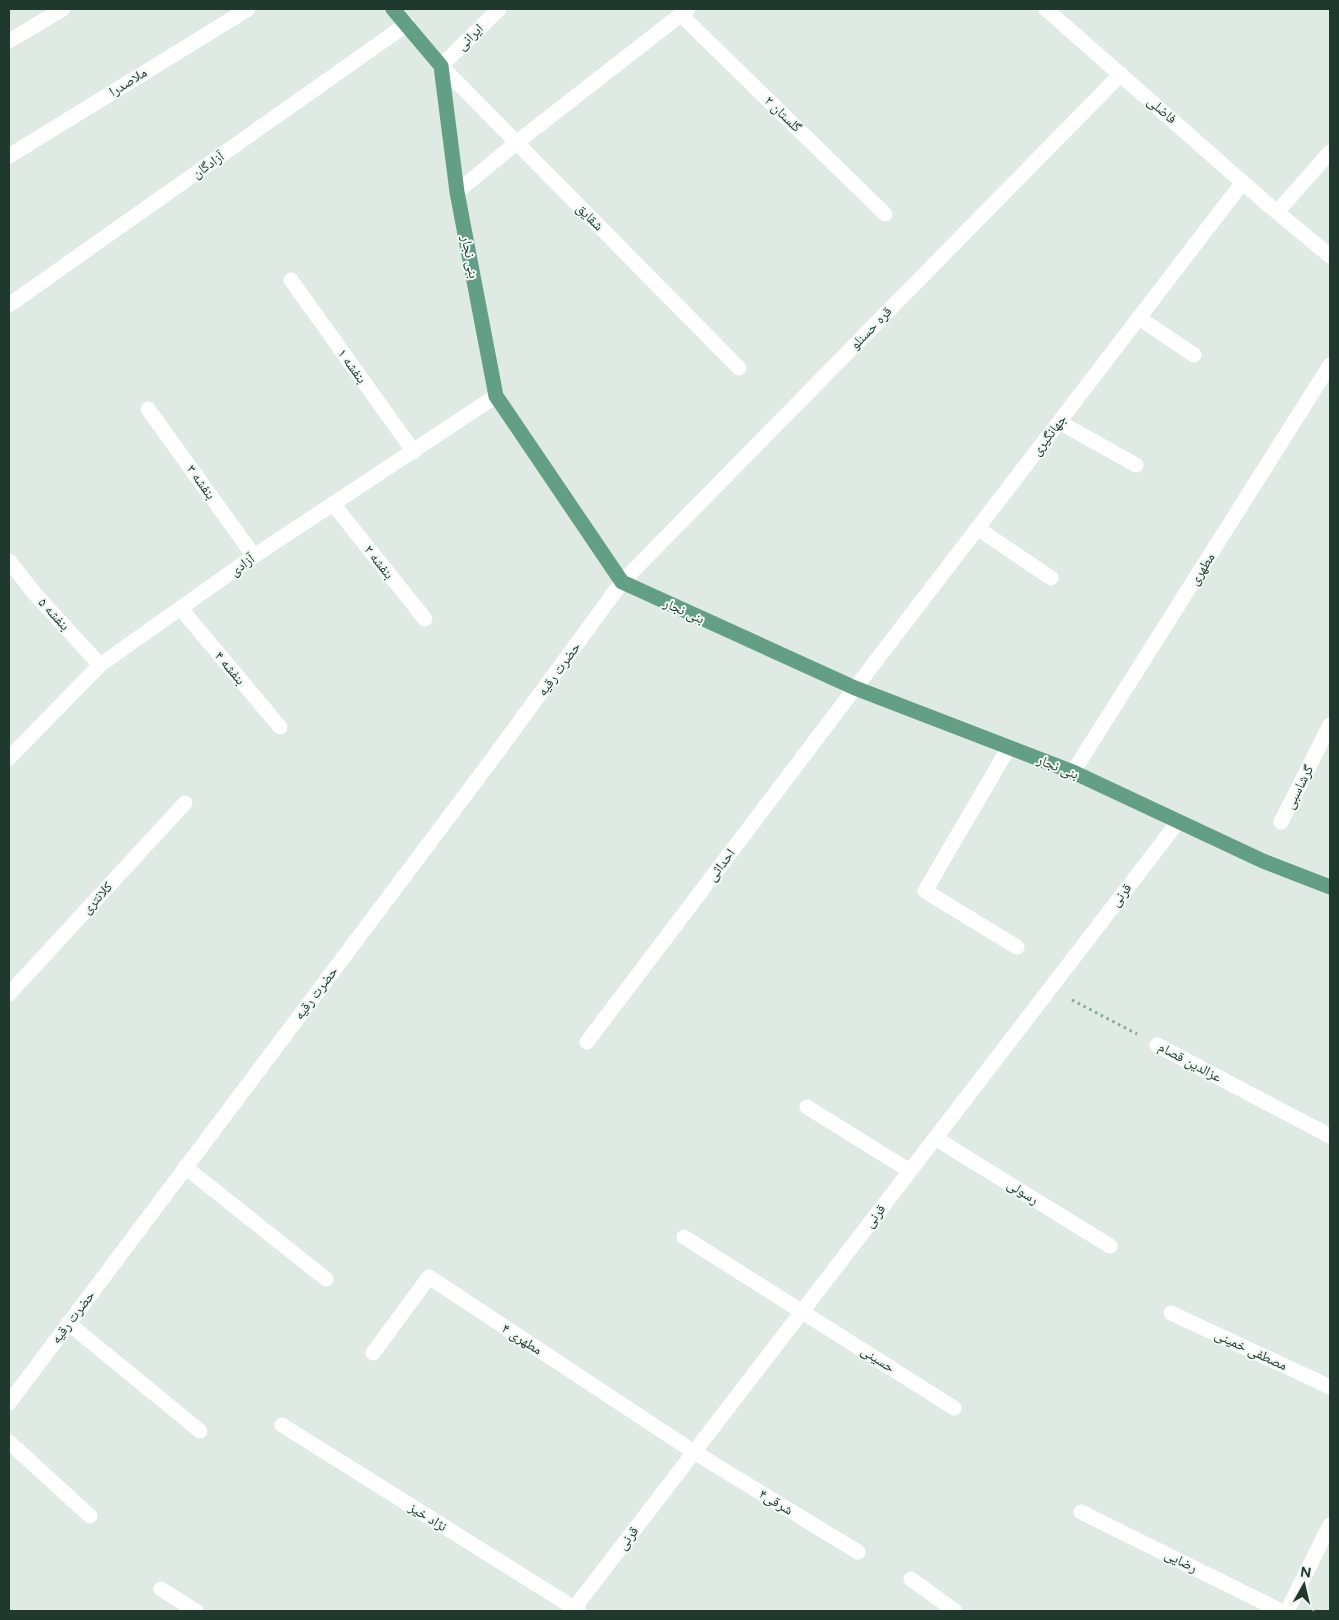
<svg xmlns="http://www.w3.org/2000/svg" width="1339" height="1620" font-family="Figtree,'Noto Naskh Arabic',sans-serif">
	<rect width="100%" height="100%" fill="#deeae3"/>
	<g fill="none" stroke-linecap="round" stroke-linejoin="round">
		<path stroke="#7fad96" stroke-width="3" stroke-dasharray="2.5 4" stroke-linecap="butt" d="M1072,1000L1137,1034"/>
		<path stroke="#fff" stroke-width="15" d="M499,9L441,66L739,368
			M1046,9L1265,202L1330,256
			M680,14L885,214
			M9,41L63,9
			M9,156L248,9
			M457,192L516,143L688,9
			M1277,212L1330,152
			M291,280L414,452
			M9,305L407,24
			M1139,318L1194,355
			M148,409L254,556
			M1059,422L1136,465
			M333,504L425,619
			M977,528L1051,578
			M9,561L35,594L100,665
			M181,609L280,727
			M1009,747L925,891L1017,947
			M9,758L100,665L254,556L496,396
			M1073,772L1330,365
			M1281,822L1330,725
			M9,994L185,803
			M587,1042L855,688L1243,182
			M1157,1045L1330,1136
			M807,1107L910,1171
			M935,1138L1110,1246
			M185,1167L326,1279
			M684,1237L954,1408
			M1171,1313L1330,1387
			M68,1323L200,1431
			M373,1353L429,1277L694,1452L858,1552
			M9,1403L493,758L622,582L1121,74
			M282,1425L579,1611
			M9,1442L90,1516
			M1081,1512L1281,1611
			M911,1579L955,1611
			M161,1589L196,1611
			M572,1611L1178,822
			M1287,1611L1330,1525"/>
		<path stroke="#639f85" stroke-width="15" d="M393,9L441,66L457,192L496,396L622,582L855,688L1073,772L1263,861L1330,887"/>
	</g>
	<g text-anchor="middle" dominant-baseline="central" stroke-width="4" stroke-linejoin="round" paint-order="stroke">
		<g font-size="14" fill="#20392e" stroke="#eff7f1">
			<text transform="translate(470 37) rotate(-45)">ایرانی</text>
			<text transform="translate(128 82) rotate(-32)">ملاصدرا</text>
			<text transform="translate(1162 110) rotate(41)">فاضلی</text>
			<text transform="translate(783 114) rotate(44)">گلستان ۲</text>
			<text transform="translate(208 165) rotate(-35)">آزادگان</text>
			<text transform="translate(590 217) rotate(45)">شقایق</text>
			<text transform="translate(470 257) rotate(79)">بنی نجار</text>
			<text transform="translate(871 328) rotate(-46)">قره حسنلو</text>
			<text transform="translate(352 366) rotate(54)">بنفشه ۱</text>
			<text transform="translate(1049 435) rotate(-52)">جهانگیری</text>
			<text transform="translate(201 482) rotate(54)">بنفشه ۳</text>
			<text transform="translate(379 562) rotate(52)">بنفشه ۲</text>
			<text transform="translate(242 565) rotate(-36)">آزادی</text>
			<text transform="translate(1202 569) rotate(-58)">مطهری</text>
			<text transform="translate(684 611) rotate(24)">بنی نجار</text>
			<text transform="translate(54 614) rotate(47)">بنفشه ۵</text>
			<text transform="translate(230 668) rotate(50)">بنفشه ۴</text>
			<text transform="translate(559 669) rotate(-54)">حضرت رقیه</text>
			<text transform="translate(1058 767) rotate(22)">بنی نجار</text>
			<text transform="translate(1299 787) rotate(-63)">گرشاسبی</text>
			<text transform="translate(721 865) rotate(-53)">احداثی</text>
			<text transform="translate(1121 895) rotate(-52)">قرنی</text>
			<text transform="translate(97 898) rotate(-47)">کلانتری</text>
			<text transform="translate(316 993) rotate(-53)">حضرت رقیه</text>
			<text transform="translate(1190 1062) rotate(28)">عزالدین قصام</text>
			<text transform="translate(1023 1192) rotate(32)">رسولی</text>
			<text transform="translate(875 1216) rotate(-52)">قرنی</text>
			<text transform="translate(73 1317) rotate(-53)">حضرت رقیه</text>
			<text transform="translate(522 1339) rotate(33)">مطهری ۴</text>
			<text transform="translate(1251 1350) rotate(25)">مصطفی خمینی</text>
			<text transform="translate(878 1359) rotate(33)">حسینی</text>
			<text transform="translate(776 1502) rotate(31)">۴شرقی</text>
			<text transform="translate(428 1517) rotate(32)">نژاد خیز</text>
			<text transform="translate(628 1538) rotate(-53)">قرنی</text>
			<text transform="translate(1181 1561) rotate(27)">رضایی</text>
		</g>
	</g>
	<rect width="1339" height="1620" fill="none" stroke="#20392e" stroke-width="20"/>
	<g transform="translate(1304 1585) rotate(8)" stroke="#eff7f1" stroke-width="4" paint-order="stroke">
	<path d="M0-4L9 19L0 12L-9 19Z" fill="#20392e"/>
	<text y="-8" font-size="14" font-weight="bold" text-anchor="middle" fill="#20392e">N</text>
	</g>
</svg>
